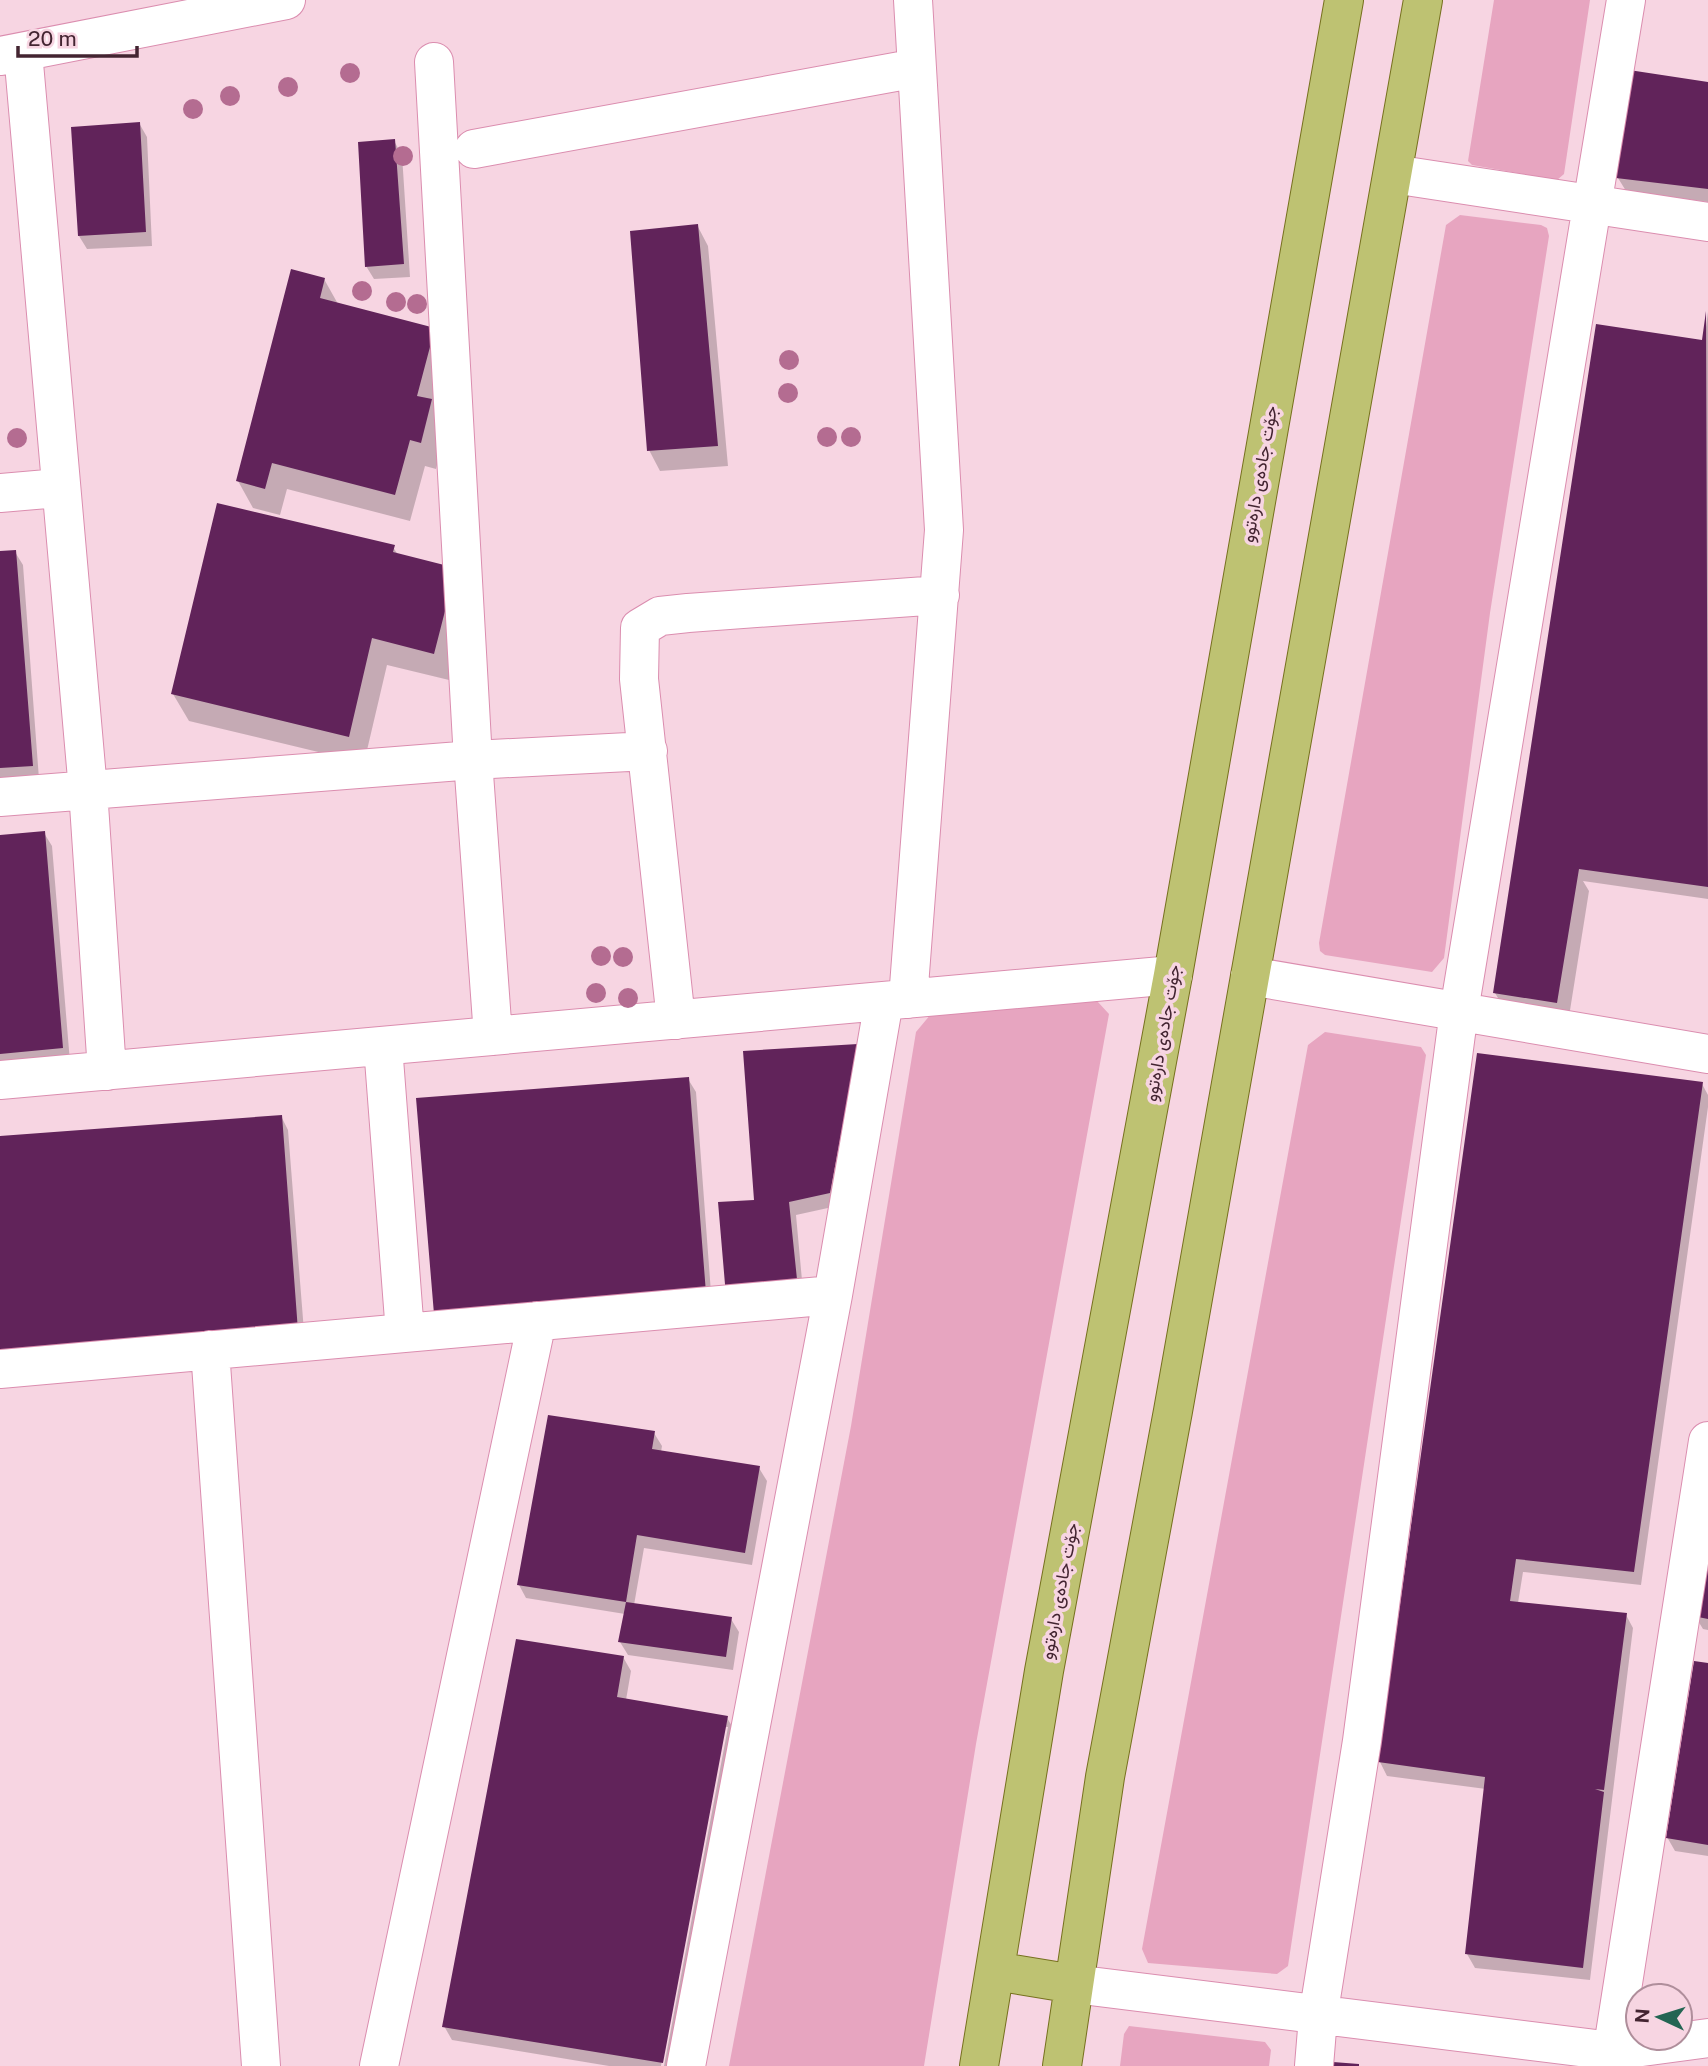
<svg xmlns="http://www.w3.org/2000/svg" width="1708" height="2066" font-family="'Public Sans',Vazirmatn,sans-serif">
	<rect width="100%" height="100%" fill="#f7d5e2"/>
	<path fill="#e7a5c0" d="M1494,0H1590L1564,174L1557,180L1472,165L1468,161Z
		M1460,215L1541,225L1547,228L1549,236L1490,613L1444,958L1432,972L1325,955L1320,951L1319,943L1446,225Z
		M1097,1001L1109,1014L976,1744L924,2066H729L851,1426L916,1032L931,1014Z
		M1325,1032L1421,1047L1426,1055L1288,1966L1277,1974L1148,1963L1142,1949L1308,1045Z
		M1129,2026L1265,2042L1271,2050L1269,2066H1120L1124,2034Z"/>
	<path fill="#0003" d="M1708,83V202L1626,191L1618,178Z
		M139,123L147,137L152,246L87,249L79,236Z
		M394,141L402,155L410,277L374,279L366,266Z
		M697,225L708,246L728,466L660,471L649,450Z
		M324,279L338,304L434,329L446,428L436,469L425,466L410,521L287,489L280,515L253,508L238,481Z
		M1708,312V899L1583,881L1589,891L1568,1023L1507,1013L1495,993L1704,342Z
		M393,547L398,555L470,596L449,680L387,665L364,763L189,721L173,694Z
		M15,552L23,565L39,779L0,782V553Z
		M44,833L52,846L70,1062L0,1068V837Z
		M857,1046L837,1206L796,1215L804,1302L756,1202Z
		M688,1079L696,1092L712,1306L418,1099Z
		M1702,1084L1708,1095V1107L1641,1585L1523,1572L1518,1603L1626,1615L1633,1628L1590,1980L1475,1968L1467,1954L1486,1789L1387,1776L1380,1762Z
		M281,1116L288,1130L305,1344L0,1139Z
		M654,1433L662,1446L661,1452L759,1468L767,1481L752,1565L644,1548L634,1605L731,1619L739,1632L733,1670L628,1655L620,1642L625,1614L526,1598L519,1585Z
		M1708,1530V1630L1703,1629L1695,1616Z
		M623,1657L631,1671L626,1700L727,1718L735,1731L672,2066H664L728,1727H724L661,2066H609L452,2040L444,2026Z
		M1708,1665V1856L1675,1851L1667,1837Z"/>
	<path fill="#61235a" d="M1629,70L1708,82V189L1616,178Z
		M140,122L146,232L78,236L71,127Z
		M395,139L404,264L365,267L358,142Z
		M698,224L718,446L647,451L630,231Z
		M291,269L325,278L320,298L435,328L417,396L432,399L421,443L410,440L395,495L272,463L265,489L236,481Z
		M1706,311L1708,887L1579,869L1557,1003L1493,993L1596,324L1702,340Z
		M217,503L395,545L393,552L456,568L434,654L372,638L349,737L171,694Z
		M16,550L33,766L0,768V551Z
		M45,831L63,1048L0,1054V835Z
		M858,1044L830,1193L789,1202L798,1289L726,1296L718,1202L754,1200L743,1051Z
		M1477,1053L1703,1082L1634,1572L1516,1559L1510,1601L1627,1613L1604,1790L1595,1789L1604,1792L1583,1968L1465,1954L1485,1777L1378,1762Z
		M689,1077L706,1293L434,1314L416,1098Z
		M282,1115L298,1331L0,1354V1136Z
		M548,1415L655,1431L652,1449L760,1466L745,1553L637,1535L626,1602L517,1585Z
		M1708,1527V1619L1693,1616Z
		M626,1602L732,1617L726,1657L618,1642Z
		M516,1639L624,1656L617,1697L728,1716L663,2063L442,2027Z
		M1694,1661L1708,1663V1845L1666,1838Z
		M1333,2062L1359,2064V2066H1333Z"/>
	<g fill="none" stroke-linecap="round" stroke-linejoin="round">
		<g stroke="#db8daf" stroke-width="40">
			<path id="minor" d="M23,52L88,790L107,1071
				M0,56L286,0
				M434,62L473,760L493,1036
				M474,149L917,68
				M1393,174L1708,222
				M0,493L59,488
				M0,797L473,760L648,751
				M1250,976L1708,1054
				M908,999L944,530L913,0
				M676,1020L639,679L640,628L660,616L688,613L940,595
				M383,1046L405,1333
				M0,1080L1173,975
				M210,1350L261,2066
				M0,1369L833,1295
				M1074,1984L1612,2051L1708,2038
				M379,2066L537,1321
				M686,2066L833,1295L884,1001
				M1314,2066L1318,2017L1362,1741L1459,1011L1626,0
				M1610,2066L1708,1441"/>
		</g>
		<g stroke="#76701e" stroke-width="40">
			<path id="major" d="M995,1971L1074,1984
				M979,2066L1044,1671L1173,975L1344,0
				M1062,2066L1105,1777L1173,1411L1423,0"/>
		</g>
		<use href="#minor" stroke="#fff" stroke-width="38"/>
		<use href="#major" stroke="#bec272" stroke-width="38"/>
	</g>
	<g fill="#b46c91">
		<circle cx="350" cy="73" r="10"/>
		<circle cx="288" cy="87" r="10"/>
		<circle cx="230" cy="96" r="10"/>
		<circle cx="193" cy="109" r="10"/>
		<circle cx="403" cy="156" r="10"/>
		<circle cx="362" cy="291" r="10"/>
		<circle cx="396" cy="302" r="10"/>
		<circle cx="417" cy="304" r="10"/>
		<circle cx="789" cy="360" r="10"/>
		<circle cx="788" cy="393" r="10"/>
		<circle cx="827" cy="437" r="10"/>
		<circle cx="851" cy="437" r="10"/>
		<circle cx="17" cy="438" r="10"/>
		<circle cx="601" cy="956" r="10"/>
		<circle cx="623" cy="957" r="10"/>
		<circle cx="596" cy="993" r="10"/>
		<circle cx="628" cy="998" r="10"/>
	</g>
	<g text-anchor="middle" dominant-baseline="central" stroke-width="7" stroke-linejoin="round" paint-order="stroke">
		<g font-size="18" fill="#432431" stroke="#f7d5e2">
			<text transform="translate(1259 474) rotate(-80)">جۆت جادەی دارەتوو</text>
			<text transform="translate(1162 1033) rotate(-80)">جۆت جادەی دارەتوو</text>
			<text transform="translate(1059 1591) rotate(-79)">جۆت جادەی دارەتوو</text>
		</g>
	</g>
	<g transform="translate(1659 2017) rotate(274)"><circle r="33" fill="#f7d5e2" stroke="#af8e9b" stroke-width="2"/>
	<path d="M0-5L12 26L0 18L-12 26Z" fill="#236553"/>
	<text y="-10" font-size="19" font-weight="bold" text-anchor="middle" fill="#432431">N</text>
	</g>
	<path d="M18 46v10h119v-10" fill="none" stroke="#432431" stroke-width="3.5"/>
	<text x="28" y="46" font-size="21" fill="#432431" stroke="#f7d5e2" stroke-width="5" paint-order="stroke">20 m</text>
</svg>
